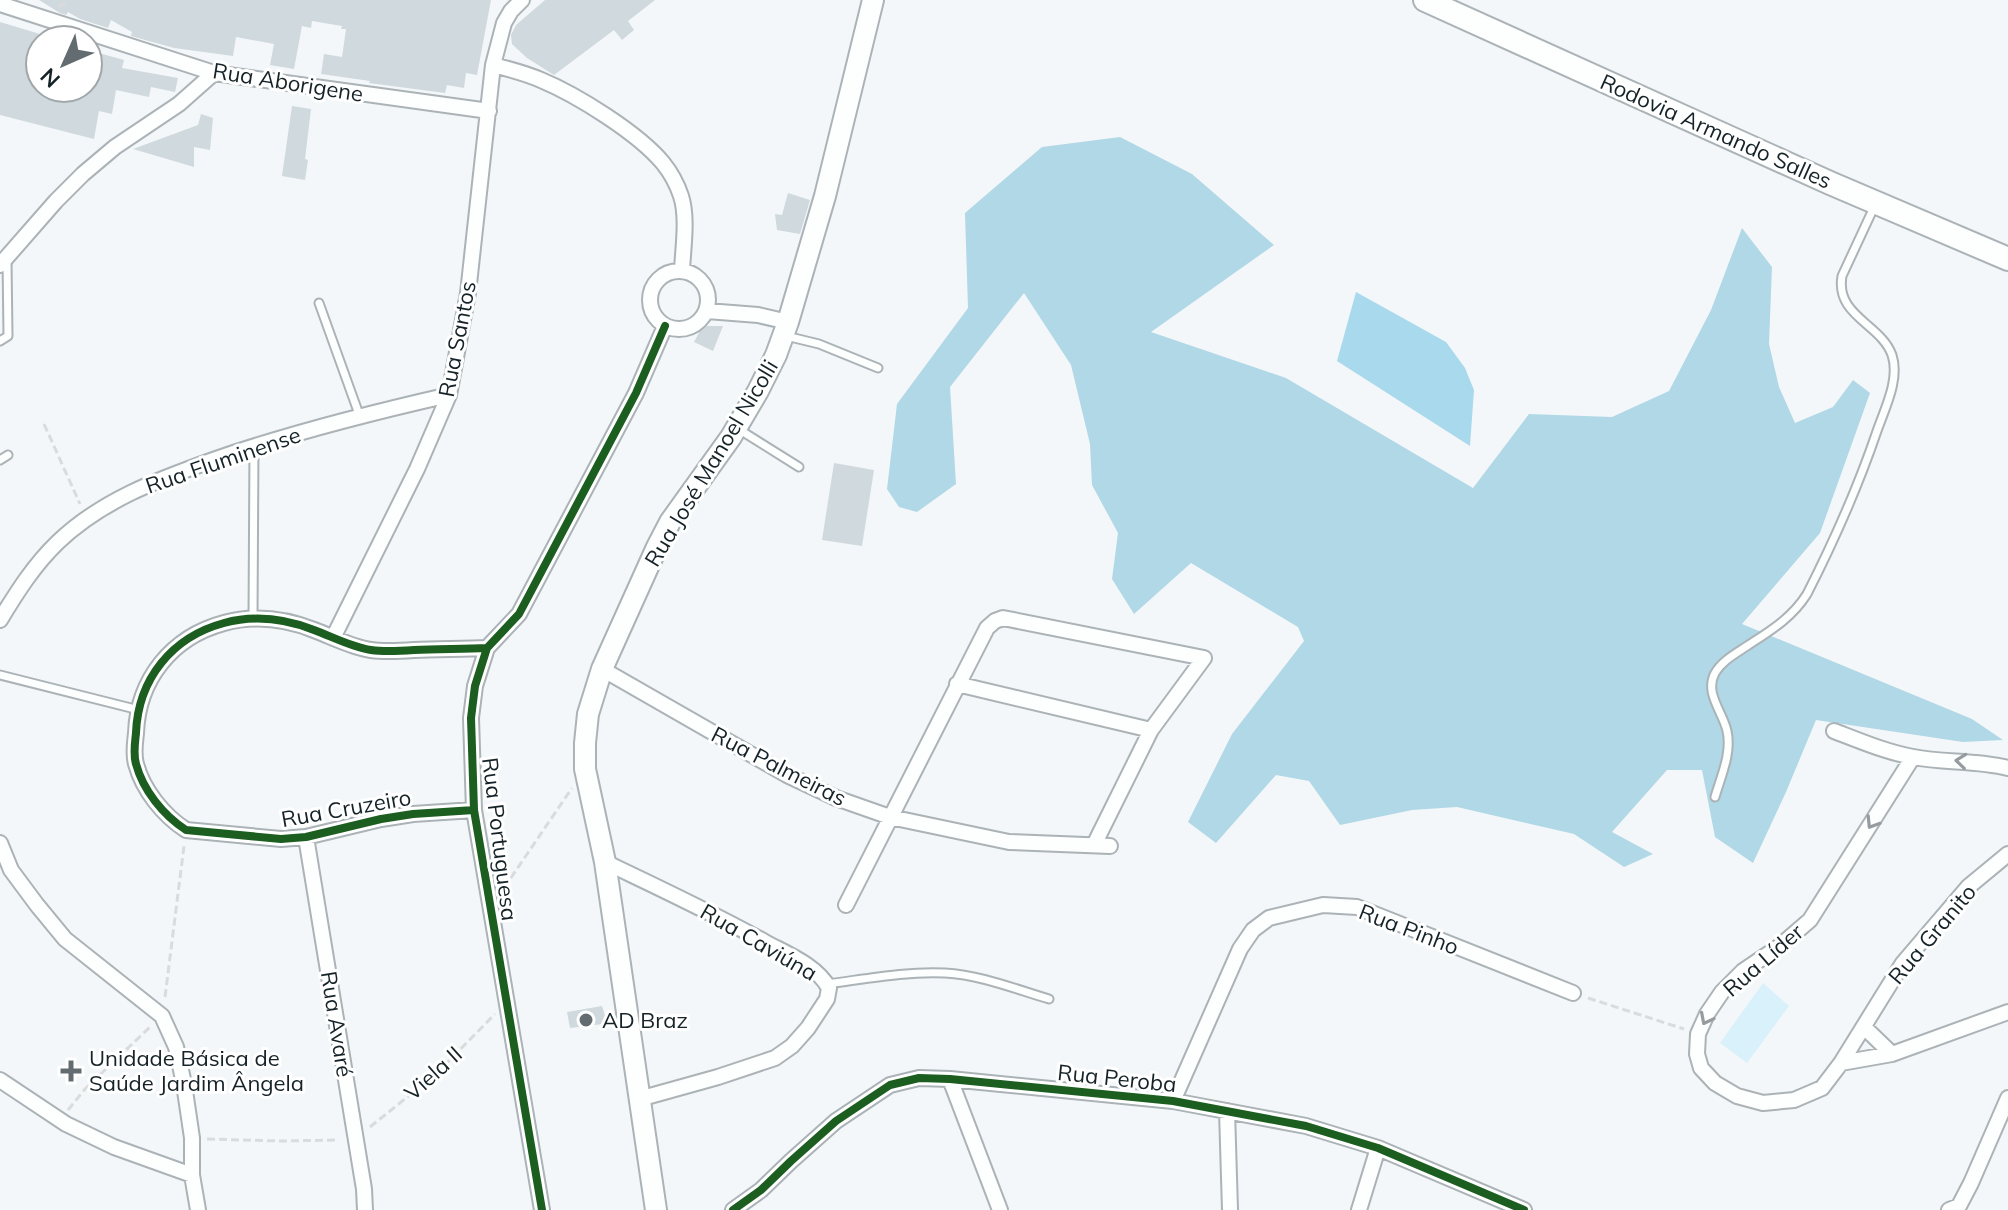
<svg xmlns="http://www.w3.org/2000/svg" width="2008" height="1210" font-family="Mulish,sans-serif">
	<rect width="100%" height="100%" fill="#f3f7f9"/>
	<path fill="#d9f1fb" d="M1763,983L1789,1006L1747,1063L1720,1043Z"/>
	<path fill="#b1d8e6" d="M1120,137L1192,174L1274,245L1151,332L1286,378L1473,488L1529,414L1612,417L1669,391L1711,310L1742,228L1772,267L1769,344L1779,387L1795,423L1833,407L1853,380L1870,393L1820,533L1742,624L1972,719L2003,740L1963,742L1816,720L1786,792L1753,863L1715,837L1702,770H1667L1612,832L1653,854L1624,867L1574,834L1457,807L1412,810L1340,825L1309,781L1276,775L1216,843L1188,822L1232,734L1304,641L1298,627L1191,563L1134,614L1112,579L1118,533L1092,485L1090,444L1071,365L1024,293L950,387L956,484L917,512L899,507L887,489L897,404L968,308L965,213L1042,147Z"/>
	<path fill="#a9d9ec" d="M1356,292L1446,342L1465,368L1474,390L1470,446L1337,361Z"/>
	<path fill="#d0d9dd" d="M39,0H491L477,75L466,73L464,88L447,85L445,93L369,83L370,81L321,74L324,54L342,57L346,29H341L342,26L312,21L311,28L302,26L294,69L270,65L274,44L236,37L233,56L174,48L131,36L132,32L111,20L108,28L80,19L68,12L66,15L60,13Z
		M545,0H655L628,21L634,30L622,40L614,30L554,75L527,58L512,44L511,35L516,25Z
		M0,22L40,34V88H88V50L124,60L122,68L178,78L175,92L151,87L149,97L116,90L112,114L99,111L94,139L0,115Z
		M292,106L311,109L305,159L308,160L305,180L282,176Z
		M201,114L213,118L210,150L194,147V167L133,149L198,125Z
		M788,193L810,200L800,234L777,230L775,214L782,215Z
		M707,326H723L713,351L694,342L701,329Z
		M834,463L874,470L862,546L822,540Z
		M602,1006L605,1016L603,1024L570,1028L567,1012Z"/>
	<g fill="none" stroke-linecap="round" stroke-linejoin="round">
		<g stroke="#abb3b7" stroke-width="11">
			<path id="service" d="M319,303L360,417
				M786,336L819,344L878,368
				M0,341L8,336L7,260
				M740,430L799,467
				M0,460L8,455
				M253,619L254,445
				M0,675L139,710
				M1715,797C1721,776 1732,753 1727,731C1723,712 1704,693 1715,673C1722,661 1735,654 1747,646C1770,631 1792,618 1807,594C1834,541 1858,487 1877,431C1885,408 1900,379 1892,355C1881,324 1835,316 1842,276L1875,205
				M827,984C866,979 906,971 945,973C981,975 1015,989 1049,999"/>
		</g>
		<g stroke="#abb3b7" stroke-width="18">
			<path id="minor" d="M0,4L214,73L489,111
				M493,65C509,69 525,73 541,80C577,95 638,133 663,163C671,173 677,184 681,196C688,218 683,247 682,271
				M0,265L56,201L83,174L115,147L179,104L214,73
				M650 300a29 29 0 1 1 58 0a29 29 0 1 1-58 0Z
				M707,311L758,315L788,322
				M0,620C17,592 34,565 58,542C102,500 157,480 213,460C290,433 370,413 449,395
				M333,638L417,469L449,395L468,293L493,65L504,23L511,11L522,0
				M602,669L787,775L836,798L890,817L1009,842L1110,846
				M957,684L1151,730
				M1834,731C1860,741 1886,752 1913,757C1944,763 1977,760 2008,768
				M1913,757L1810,920L1780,946L1743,971L1722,992L1707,1014L1698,1034L1697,1054L1701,1068L1715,1083L1737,1096L1763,1103L1794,1100L1822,1088L1841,1063L1903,963L1968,887L2008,854
				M474,810L413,814L381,819L306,837L281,839L186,830C163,815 143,790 136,764C133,754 135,743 136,733C138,679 172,637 224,623C254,615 286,619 314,630C333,637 351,647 371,650C385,652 400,651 414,650C438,649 463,649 487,648
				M306,837L364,1189L365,1210
				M0,843L11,870L37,905L65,939L162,1016L176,1047L184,1084L192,1138V1175L198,1210
				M605,862C659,888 713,913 765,942C787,954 816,965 829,988L827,999L808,1028L792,1046L775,1058L718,1077L639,1099
				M846,905L987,628L995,621L1003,618L1204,658L1151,730L1094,845
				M1864,1027L1892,1054
				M1841,1063L1892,1054L2008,1012
				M950,1079L1000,1210
				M0,1080L66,1124L114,1147L192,1175
				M1173,1101L1240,949L1253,930L1269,918L1323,905L1357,907L1573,993
				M1227,1111L1230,1210
				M542,1210L474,810L471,718L475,686L487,648L519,614L636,393L665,326
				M733,1210L761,1190L791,1161L836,1121L890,1085L919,1078L950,1079L1173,1101L1306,1126L1378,1148L1524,1210
				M1359,1210L1378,1148
				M1949,1210L1959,1206L1971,1183L2008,1098"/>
		</g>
		<g stroke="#abb3b7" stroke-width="24">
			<path id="secondary" d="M656,1210L605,862L585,769V743L588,714L602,669L657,547L670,522L731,437L758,391L776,355L788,322L825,196L873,0"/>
		</g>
		<g stroke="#abb3b7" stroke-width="26">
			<path id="primary" d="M1425,0L1830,183L2008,259"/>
		</g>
		<path stroke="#dadbdc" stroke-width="3" stroke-dasharray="8 4" stroke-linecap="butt" d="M59,7L68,0
			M44,424L80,504
			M504,888L572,788
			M165,997L184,846
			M1588,998L1684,1029
			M68,1110L85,1089L150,1027
			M370,1127L436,1074L495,1014
			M207,1139L280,1141L339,1140"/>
		<use href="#service" stroke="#fdfefe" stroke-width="7"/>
		<use href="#minor" stroke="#fdfefe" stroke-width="14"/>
		<use href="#secondary" stroke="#fdfefe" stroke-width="20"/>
		<use href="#primary" stroke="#fdfefe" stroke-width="22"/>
		<g stroke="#fff" stroke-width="13">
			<path id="cycleway" d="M474,810L413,814L381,819L306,837L281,839L186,830C163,815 143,790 136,764C133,754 135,743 136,733C138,679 172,637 224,623C254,615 286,619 314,630C333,637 351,647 371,650C385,652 400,651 414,650C438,649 463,649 487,648
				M542,1210L474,810L471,718L475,686L487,648L519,614L636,393L665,326
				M733,1210L761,1190L791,1161L836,1121L890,1085L919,1078L950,1079L1173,1101L1306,1126L1378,1148L1524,1210"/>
		</g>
		<use href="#cycleway" stroke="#1b5e20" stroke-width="8"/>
	</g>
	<defs><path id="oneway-chevron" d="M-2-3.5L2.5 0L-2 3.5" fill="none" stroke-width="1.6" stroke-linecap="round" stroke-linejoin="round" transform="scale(2)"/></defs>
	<g stroke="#959b9e">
		<use href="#oneway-chevron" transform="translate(1961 761) rotate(-174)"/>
		<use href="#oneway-chevron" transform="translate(1872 823) rotate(122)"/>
		<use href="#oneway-chevron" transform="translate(1706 1019) rotate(117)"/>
	</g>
	<g fill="#636d71" stroke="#fff" stroke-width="3">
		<circle cx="586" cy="1020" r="8"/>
		<path d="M67 1059h8v8h8v8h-8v8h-8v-8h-8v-8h8z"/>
	</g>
	<g text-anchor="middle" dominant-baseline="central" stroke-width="6" stroke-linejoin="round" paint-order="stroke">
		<g font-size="22" fill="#152328" stroke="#fff">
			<text transform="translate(288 82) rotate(9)">Rua Aborigene</text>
			<text transform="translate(1716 131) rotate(24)">Rodovia Armando Salles</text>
			<text transform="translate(457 339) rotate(-79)">Rua Santos</text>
			<text transform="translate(223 460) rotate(-19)">Rua Fluminense</text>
			<text transform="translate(711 463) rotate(-59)">Rua José Manoel Nicolli</text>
			<text transform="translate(779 766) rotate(27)">Rua Palmeiras</text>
			<text transform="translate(346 808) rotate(-10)">Rua Cruzeiro</text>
			<text transform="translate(500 839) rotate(83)">Rua Portuguesa</text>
			<text transform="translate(1409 929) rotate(21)">Rua Pinho</text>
			<text transform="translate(1932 934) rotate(-50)">Rua Granito</text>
			<text transform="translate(759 942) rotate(30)">Rua Caviúna</text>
			<text transform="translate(1763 960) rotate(-41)">Rua Líder</text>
			<text transform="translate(337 1024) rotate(81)">Rua Avaré</text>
			<text transform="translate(433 1073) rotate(-42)">Viela II</text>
			<text transform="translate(1117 1078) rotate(6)">Rua Peroba</text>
		</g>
		<g font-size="22" fill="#152328" stroke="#fff" text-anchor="start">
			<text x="602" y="1020">AD Braz</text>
			<text x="89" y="1058">Unidade Básica de<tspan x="89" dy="25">Saúde Jardim Ângela</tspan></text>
		</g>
	</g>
	<g transform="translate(64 64) rotate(225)"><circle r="38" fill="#ffffff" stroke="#a1a7a9" stroke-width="2"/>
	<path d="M0-6L14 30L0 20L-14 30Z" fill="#636d71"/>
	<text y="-12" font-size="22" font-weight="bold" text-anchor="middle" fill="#152328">N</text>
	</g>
</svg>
